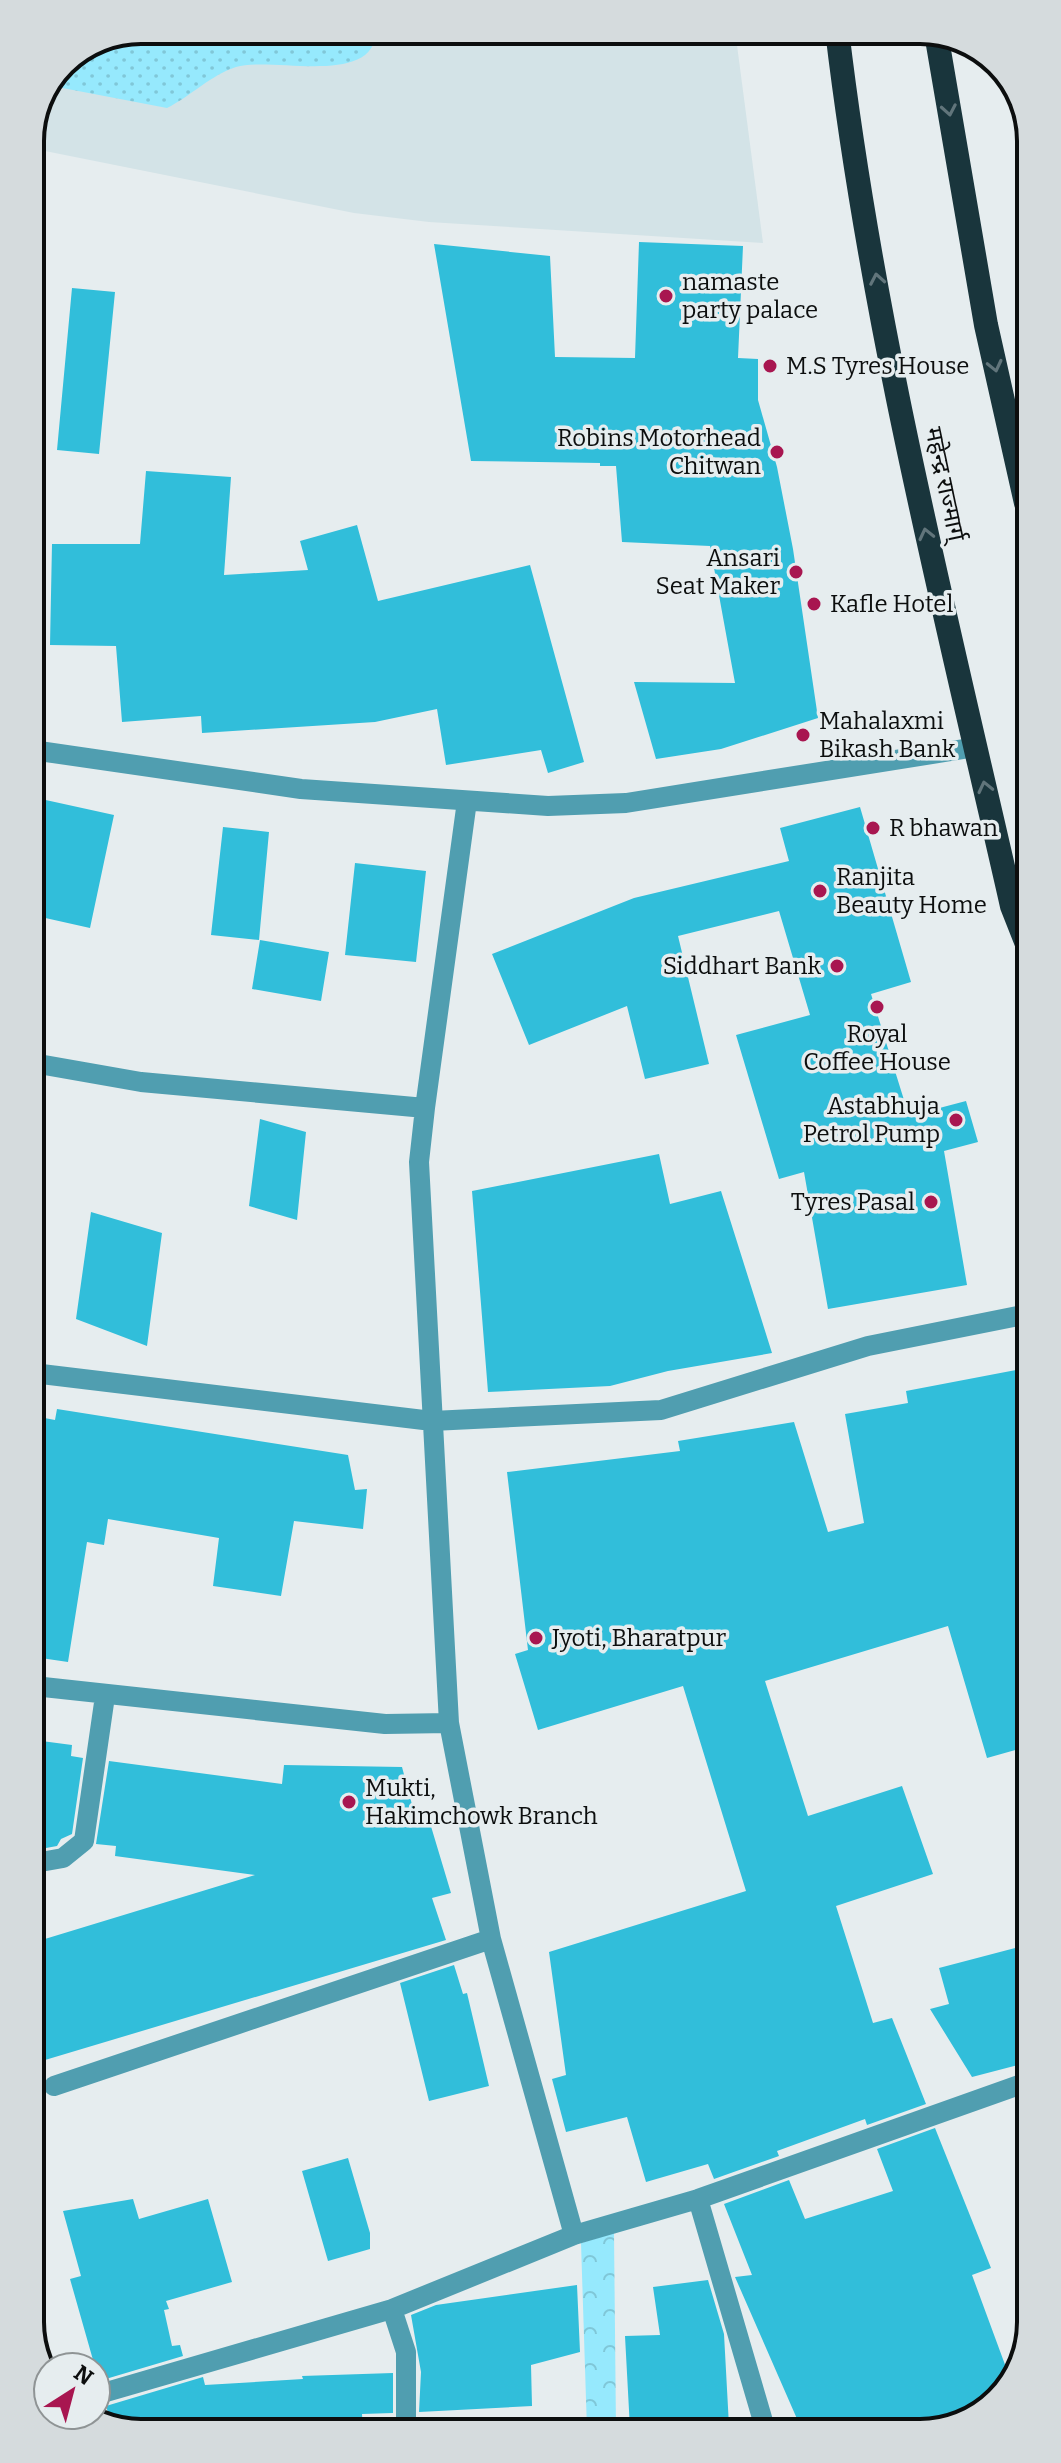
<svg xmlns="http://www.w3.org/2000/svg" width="1061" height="2463" font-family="Bitter,'Noto Sans Devanagari',serif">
	<defs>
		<pattern id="grass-dots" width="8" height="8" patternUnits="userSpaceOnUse" patternTransform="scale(2)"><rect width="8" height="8" fill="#96e9fd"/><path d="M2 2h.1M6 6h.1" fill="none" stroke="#80c7d8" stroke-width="1.8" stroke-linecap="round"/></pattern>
		<pattern id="park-crowns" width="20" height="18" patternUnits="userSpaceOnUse" patternTransform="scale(2)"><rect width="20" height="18" fill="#96e9fd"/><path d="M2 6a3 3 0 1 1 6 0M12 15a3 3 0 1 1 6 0" fill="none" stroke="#80c7d8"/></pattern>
	</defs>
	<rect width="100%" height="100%" fill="#e6edef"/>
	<path fill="#d3e3e7" d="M141,30H735L763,243L429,222L354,213L30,148V134L63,62Z"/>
	<path fill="url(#grass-dots)" d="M141,30H376C376,88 272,56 236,67C211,75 191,96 167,108L52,86L63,62Z"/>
	<path fill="url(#park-crowns)" d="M614,2233L616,2429L587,2430L581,2243Z"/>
	<path fill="#31beda" d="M639,242L743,246L738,358L758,359V400L777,467L793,549L818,718L721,749L656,759L634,682L735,683L710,546L622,542L616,466H600V463L471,461L434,244L550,256L555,357L635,358Z
		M72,288L115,292L99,454L57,450Z
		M146,471L231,477L224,575L308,570L300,541L357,525L378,601L530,565L584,762L548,773L541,750L446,765L437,709L375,722L202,733L201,716L122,722L116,646L50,645L52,544H140Z
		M32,797L114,815L90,928L32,915Z
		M860,807L911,982L871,994L909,1116L966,1101L978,1142L944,1151L967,1285L828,1309L804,1172L779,1179L736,1035L810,1015L779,911L678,936L709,1064L645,1079L627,1006L529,1045L492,954L634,898L789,861L780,828Z
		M223,827L269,832L259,940L211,935Z
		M355,863L426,871L416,962L345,955Z
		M260,940L329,952L321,1001L252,989Z
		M260,1119L306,1132L297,1220L249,1206Z
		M659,1154L670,1204L721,1191L772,1353L668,1371L610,1386L488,1392L472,1191Z
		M91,1212L162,1233L147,1346L76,1319Z
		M1016,1370L1029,1482V1746L987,1758L948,1626L765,1681L808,1816L902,1786L933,1874L836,1906L873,2023L892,2018L926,2104L867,2125L865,2119L777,2151L779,2156L714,2179L708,2164L646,2182L627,2117L566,2132L552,2079L566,2075L549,1952L746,1891L683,1686L538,1730L515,1654L528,1650L507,1472L680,1451L678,1441L794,1422L828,1532L864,1523L845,1414L908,1403L906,1391Z
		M57,1409L348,1455L355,1490L367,1489L363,1529L294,1521L281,1596L213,1586L219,1538L108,1519L104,1545L87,1542L68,1662L34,1657V1416L55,1420Z
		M34,1740L72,1745L71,1756L83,1758L72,1834L61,1839L57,1846L35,1850Z
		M109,1761L282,1784L284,1765L402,1767L418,1827L430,1823L451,1893L432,1898L446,1940L35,2063V1942L255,1875L115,1856L116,1846L96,1844Z
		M1030,1944V2062L972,2077L930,2009L949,2004L939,1968Z
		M454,1965L463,1994L467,1993L489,2086L429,2101L400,1983Z
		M935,2128L991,2268L972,2275L1011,2381L1008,2389L956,2427L801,2428L735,2277L752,2275L724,2204L789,2180L805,2219L893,2191L877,2149Z
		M348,2158L370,2233V2249L328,2261L302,2171Z
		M133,2199L139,2219L208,2199L232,2282L166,2301L169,2309L164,2310L172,2346L180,2345L183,2356L99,2381L70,2279L81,2276L63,2211Z
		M708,2280L724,2334L729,2426L630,2429L625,2336L660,2335L653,2287Z
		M577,2285L580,2352L531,2365L532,2406L419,2412L421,2372L411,2315L436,2305Z
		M393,2373V2413L362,2414L363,2431L135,2433L112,2425L106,2406L203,2377L205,2385L303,2379L302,2376Z"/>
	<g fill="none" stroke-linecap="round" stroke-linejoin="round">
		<path stroke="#509eb0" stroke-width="20" d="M32,750L301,789L548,806L626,803L976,747
			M33,1063L141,1082L425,1108L419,1162L449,1723L491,1939L574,2235
			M425,1108L467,801
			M33,1373L432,1421L661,1410L868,1346L1028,1314
			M34,1686L385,1724L449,1723
			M35,1863L63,1858L84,1841L105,1696
			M54,2086L491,1939
			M698,2199L765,2428
			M392,2309L406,2352V2431
			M96,2395L392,2309L574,2235L698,2199L1030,2081"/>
		<path stroke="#19353c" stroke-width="24" d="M837,30C872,326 946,616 1012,906L1027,944
			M936,33L986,325L1026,503"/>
	</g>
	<defs><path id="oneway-chevron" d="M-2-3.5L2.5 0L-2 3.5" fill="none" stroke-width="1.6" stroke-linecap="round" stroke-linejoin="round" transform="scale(2)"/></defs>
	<g stroke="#61757b">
		<use href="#oneway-chevron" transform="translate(949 110) rotate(80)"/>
		<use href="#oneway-chevron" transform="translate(877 279) rotate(-100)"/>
		<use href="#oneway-chevron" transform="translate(995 366) rotate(77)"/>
		<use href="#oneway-chevron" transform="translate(926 534) rotate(-103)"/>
		<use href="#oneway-chevron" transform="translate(985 787) rotate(-103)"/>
	</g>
	<g fill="#a81650" stroke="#e6edef" stroke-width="3">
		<circle cx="666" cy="296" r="8"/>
		<circle cx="770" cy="366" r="8"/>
		<circle cx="777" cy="452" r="8"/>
		<circle cx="796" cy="572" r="8"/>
		<circle cx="814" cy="604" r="8"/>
		<circle cx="803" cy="735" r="8"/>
		<circle cx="873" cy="828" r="8"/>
		<circle cx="820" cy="891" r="8"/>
		<circle cx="837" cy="966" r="8"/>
		<circle cx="877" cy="1007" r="8"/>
		<circle cx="956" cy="1120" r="8"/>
		<circle cx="931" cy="1202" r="8"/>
		<circle cx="536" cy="1638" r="8"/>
		<circle cx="349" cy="1802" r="8"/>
	</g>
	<g text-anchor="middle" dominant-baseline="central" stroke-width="7" stroke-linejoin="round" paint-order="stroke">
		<g font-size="24" fill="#0c0e0e" stroke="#e6edef" text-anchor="start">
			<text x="682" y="282">namaste<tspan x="682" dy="28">party palace</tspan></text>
			<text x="786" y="366">M.S Tyres House</text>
			<text x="761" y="438" text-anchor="end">Robins Motorhead<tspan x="761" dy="28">Chitwan</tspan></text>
			<text x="780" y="558" text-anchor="end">Ansari<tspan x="780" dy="28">Seat Maker</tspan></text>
			<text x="830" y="604">Kafle Hotel</text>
			<text x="819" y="721">Mahalaxmi<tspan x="819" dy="28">Bikash Bank</tspan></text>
			<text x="889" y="828">R bhawan</text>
			<text x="836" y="877">Ranjita<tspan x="836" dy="28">Beauty Home</tspan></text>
			<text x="821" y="966" text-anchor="end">Siddhart Bank</text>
			<text x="877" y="1034" text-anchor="middle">Royal<tspan x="877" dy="28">Coffee House</tspan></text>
			<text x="940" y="1106" text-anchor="end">Astabhuja<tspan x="940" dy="28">Petrol Pump</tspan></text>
			<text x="915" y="1202" text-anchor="end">Tyres Pasal</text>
			<text x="552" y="1638">Jyoti, Bharatpur</text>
			<text x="365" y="1788">Mukti,<tspan x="365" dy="28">Hakimchowk Branch</tspan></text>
		</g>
		<g font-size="24" fill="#0c0e0e" stroke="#e6edef">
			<text transform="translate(945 484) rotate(78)">महेन्द्र राज्मार्ग्</text>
		</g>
	</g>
	<path d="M0 0H1061V2463H0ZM141 44H920A97 97 0 0 1 1017 141V2322A97 97 0 0 1 920 2419H141A97 97 0 0 1 44 2322V141A97 97 0 0 1 141 44Z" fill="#d5dbdd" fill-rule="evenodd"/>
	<path fill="none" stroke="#0c0e0e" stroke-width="4" d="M141 44H920A97 97 0 0 1 1017 141V2322A97 97 0 0 1 920 2419H141A97 97 0 0 1 44 2322V141A97 97 0 0 1 141 44Z"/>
	<g transform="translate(72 2391) rotate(36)"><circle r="38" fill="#e6edef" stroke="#8f9495" stroke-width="2"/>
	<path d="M0-6L14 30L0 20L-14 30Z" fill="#a81650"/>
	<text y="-12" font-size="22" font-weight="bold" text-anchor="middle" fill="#0c0e0e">N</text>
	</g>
</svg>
